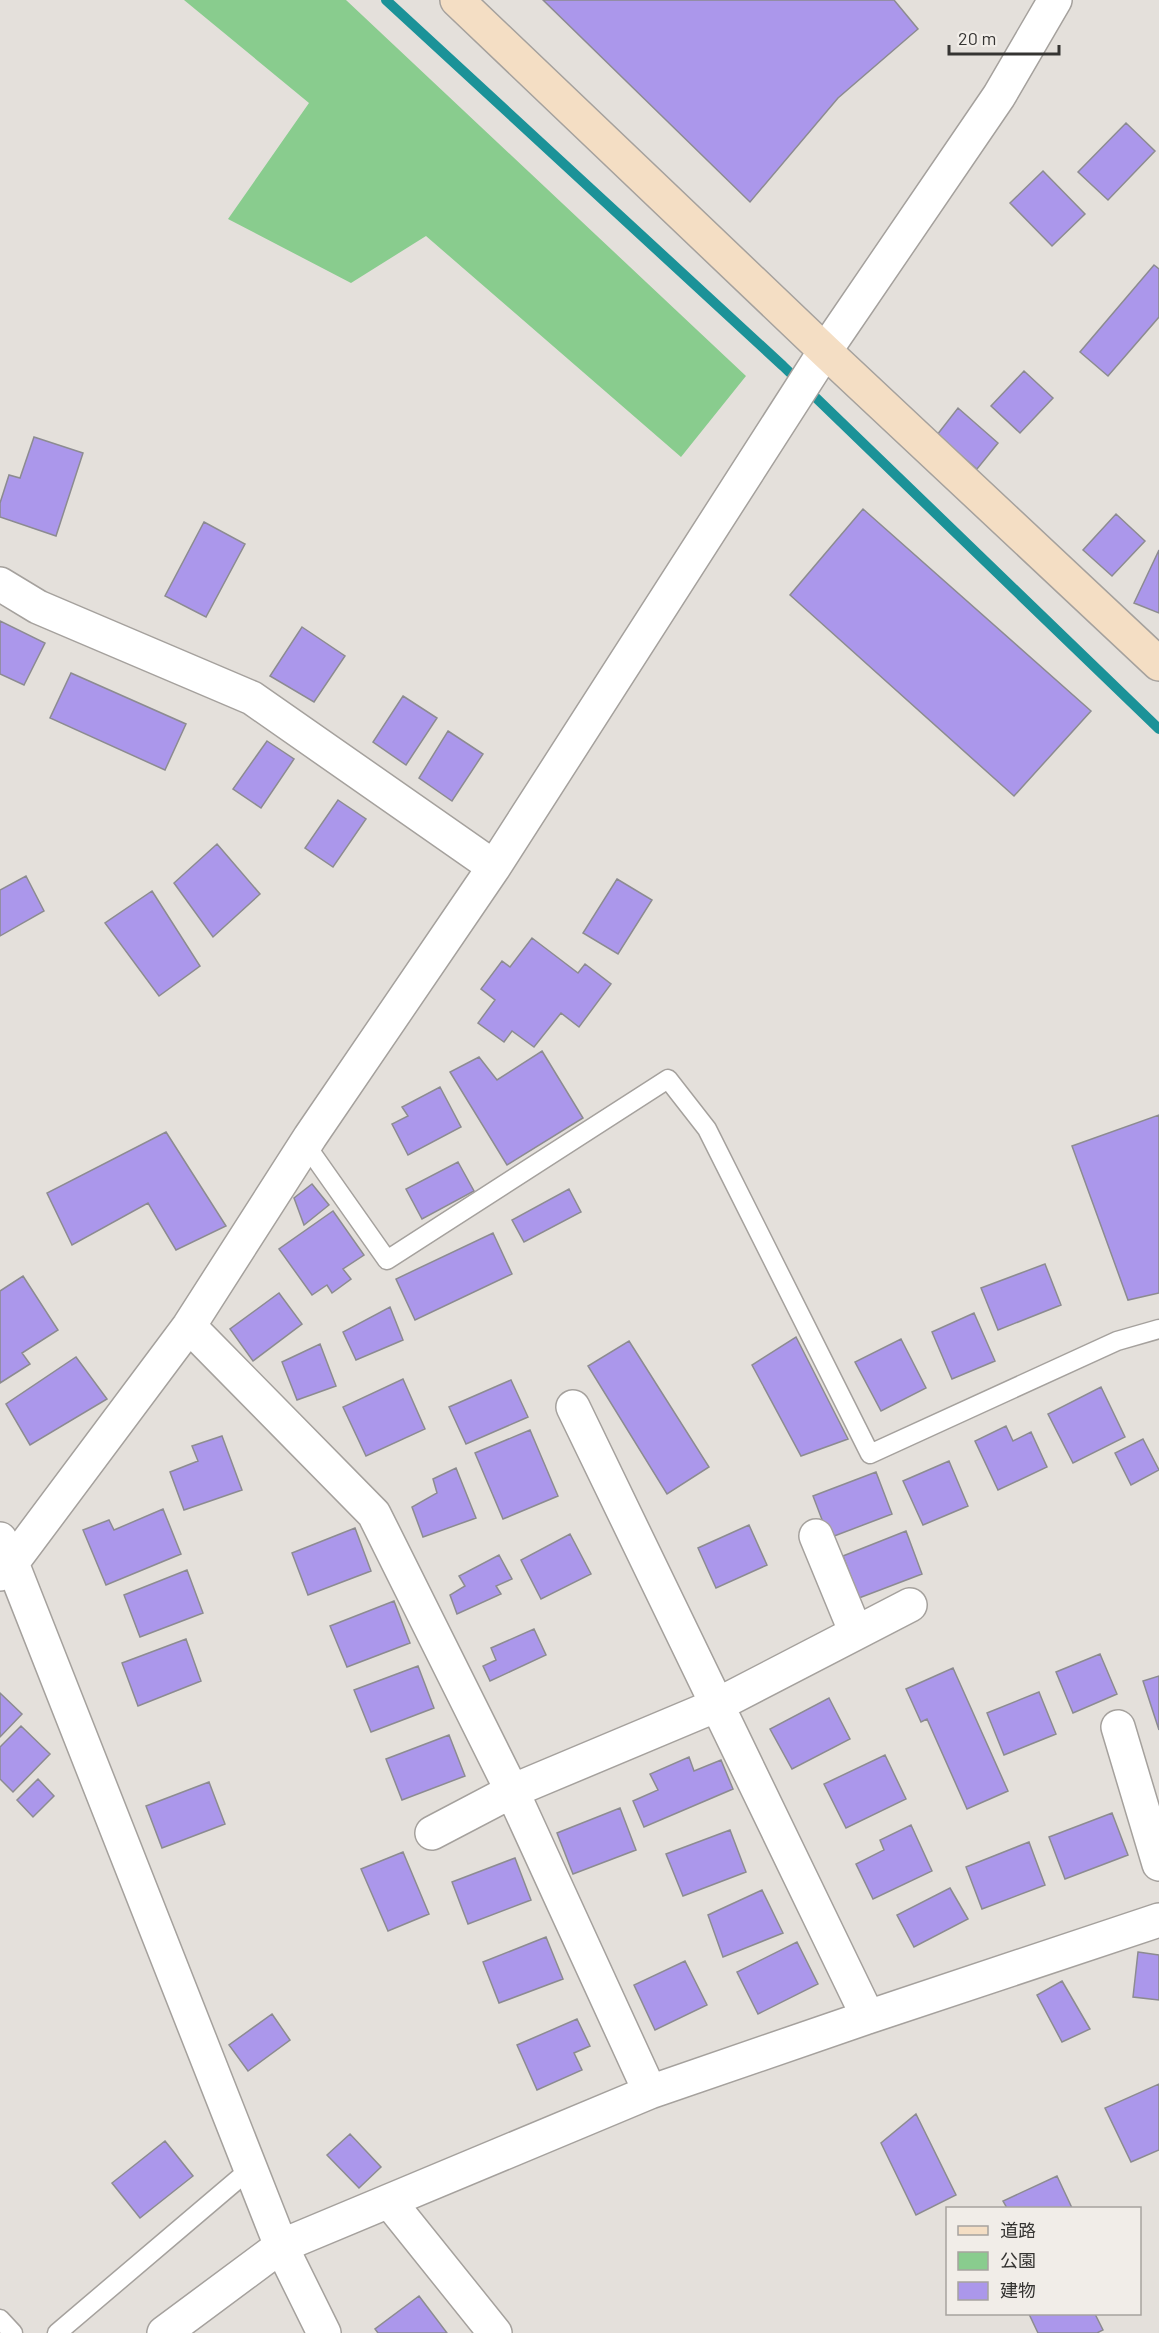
<svg xmlns="http://www.w3.org/2000/svg" width="1159" height="2333" font-family="Barlow,'Noto Sans JP',sans-serif">
	<rect width="100%" height="100%" fill="#e4e0db"/>
	<path fill="#89cc8e" d="M184,0H346L746,376L681,457L426,236L351,283L228,219L309,103Z"/>
	<g fill="none" stroke-linecap="round" stroke-linejoin="round">
		<path stroke="#1b9298" stroke-width="10" d="M386,0L783,366L1159,729"/>
	</g>
	<path fill="#ab97eb" stroke="#8c8b90" stroke-width="1.5" d="M543,0H894L918,29L838,98L750,202Z
		M1126,123L1155,151L1108,200L1078,172Z
		M1043,171L1085,214L1052,246L1010,203Z
		M1154,265L1159,269V317L1108,376L1080,352Z
		M1024,371L1053,398L1020,433L991,406Z
		M958,408L998,443L977,469L937,435Z
		M34,437L83,453L56,536L0,517V503L9,475L20,478Z
		M863,509L1091,711L1014,796L790,595Z
		M1116,514L1145,541L1112,576L1083,550Z
		M204,522L245,544L206,617L165,596Z
		M1159,550V613L1134,603Z
		M0,621L45,643L24,685L0,674Z
		M302,627L345,656L314,702L270,676Z
		M71,673L186,724L165,770L50,718Z
		M403,696L437,718L406,765L373,742Z
		M448,731L483,754L452,801L419,778Z
		M267,741L294,759L261,808L233,789Z
		M338,800L366,819L333,867L305,848Z
		M217,844L260,894L213,937L174,883Z
		M26,876L44,911L0,936V890Z
		M617,879L652,900L618,954L583,933Z
		M152,891L200,966L159,996L105,923Z
		M532,938L578,973L585,964L611,984L579,1027L561,1013L534,1047L512,1031L504,1042L478,1023L495,1000L481,989L502,961L510,967Z
		M542,1051L583,1118L507,1165L450,1072L479,1057L497,1080Z
		M440,1087L461,1127L408,1155L392,1124L408,1116L402,1107Z
		M1159,1115V1293L1128,1300L1072,1146Z
		M166,1132L226,1226L176,1250L148,1203L72,1245L47,1193Z
		M458,1162L474,1191L422,1219L406,1189Z
		M312,1184L329,1205L304,1225L294,1198Z
		M569,1189L581,1212L524,1242L512,1220Z
		M333,1211L364,1255L343,1269L351,1279L332,1293L327,1285L312,1295L279,1249Z
		M493,1233L512,1274L415,1320L396,1279Z
		M1045,1264L1061,1305L998,1330L981,1288Z
		M23,1276L58,1330L22,1353L30,1364L0,1383V1291Z
		M279,1293L302,1324L253,1361L230,1329Z
		M390,1307L403,1340L356,1360L343,1332Z
		M974,1313L995,1361L952,1379L932,1332Z
		M796,1337L848,1439L801,1456L752,1365Z
		M901,1339L926,1388L881,1411L855,1362Z
		M629,1341L709,1467L667,1494L588,1366Z
		M320,1344L336,1386L297,1400L282,1362Z
		M76,1357L107,1399L30,1445L6,1404Z
		M403,1379L425,1429L366,1456L343,1407Z
		M511,1380L528,1417L466,1444L449,1407Z
		M1101,1387L1125,1437L1073,1463L1048,1414Z
		M1006,1426L1013,1441L1031,1432L1047,1467L998,1490L975,1441Z
		M530,1430L558,1496L503,1519L475,1453Z
		M222,1436L242,1490L184,1510L170,1472L198,1461L192,1446Z
		M1143,1439L1159,1470L1131,1485L1115,1453Z
		M949,1461L968,1506L923,1525L903,1481Z
		M456,1468L476,1518L423,1537L412,1507L437,1493L433,1479Z
		M876,1472L892,1514L829,1538L813,1496Z
		M163,1509L181,1554L106,1585L83,1530L109,1520L114,1530Z
		M749,1525L767,1565L716,1588L698,1548Z
		M355,1528L371,1571L308,1595L292,1553Z
		M906,1531L922,1574L859,1598L843,1556Z
		M570,1534L591,1574L541,1599L521,1560Z
		M499,1555L512,1579L496,1586L501,1594L457,1614L450,1595L465,1586L459,1576Z
		M187,1570L203,1613L140,1637L124,1595Z
		M394,1601L410,1643L347,1667L330,1626Z
		M534,1629L546,1655L490,1681L483,1666L496,1660L491,1648Z
		M186,1639L201,1681L138,1706L122,1663Z
		M1100,1654L1117,1694L1073,1713L1056,1672Z
		M418,1666L434,1708L371,1732L354,1690Z
		M953,1668L1008,1791L967,1809L927,1719L921,1722L906,1689Z
		M1159,1676V1730L1143,1681Z
		M1039,1692L1056,1734L1004,1755L987,1713Z
		M0,1693L22,1714L0,1737Z
		M829,1698L850,1739L792,1769L770,1729Z
		M21,1726L50,1754L13,1792L0,1779V1747Z
		M449,1735L465,1776L402,1800L386,1759Z
		M885,1755L906,1799L846,1828L824,1784Z
		M689,1757L694,1771L721,1760L733,1789L644,1827L633,1801L658,1790L650,1774Z
		M38,1779L54,1796L33,1817L17,1800Z
		M209,1782L225,1824L162,1848L146,1806Z
		M620,1808L636,1850L573,1874L557,1833Z
		M1112,1813L1128,1855L1065,1879L1049,1837Z
		M911,1825L932,1871L873,1899L856,1864L884,1850L880,1840Z
		M730,1830L746,1872L683,1896L666,1854Z
		M1029,1842L1045,1885L982,1909L966,1867Z
		M403,1852L429,1914L388,1931L361,1869Z
		M515,1858L531,1900L468,1924L452,1882Z
		M950,1888L968,1919L914,1947L897,1915Z
		M762,1890L783,1933L723,1957L708,1915Z
		M546,1937L563,1979L499,2003L483,1962Z
		M797,1942L818,1984L758,2014L737,1972Z
		M1138,1952L1159,1955V2000L1133,1997Z
		M685,1961L707,2005L655,2030L634,1985Z
		M1062,1981L1090,2029L1062,2042L1037,1995Z
		M272,2014L290,2040L248,2071L229,2045Z
		M577,2019L590,2046L574,2053L582,2070L537,2090L517,2045Z
		M1159,2084V2150L1131,2162L1105,2108Z
		M916,2114L956,2195L916,2215L881,2143Z
		M350,2134L381,2167L359,2188L327,2155Z
		M165,2141L193,2176L140,2218L112,2183Z
		M1057,2176L1072,2208H1007L1003,2201Z
		M419,2296L447,2333H378L375,2329Z
		M1029,2314H1095L1103,2330L1097,2333H1038Z"/>
	<g fill="none" stroke-linecap="round" stroke-linejoin="round">
		<g stroke="#a5a19d" stroke-width="21">
			<path id="lane" d="M306,1145L387,1260L668,1079L707,1129L870,1454L1117,1341L1159,1329
				M0,2319L13,2333
				M57,2333L250,2169"/>
		</g>
		<g stroke="#a5a19d" stroke-width="36">
			<path id="street" d="M0,584L38,607L252,698L494,867
				M189,1326L374,1514L512,1791L650,2092
				M573,1407L868,2017
				M816,1536L856,1633
				M0,1539L12,1563L281,2246L324,2333
				M0,1574L12,1563L189,1326L310,1137L494,867L825,351L999,96L1055,0
				M1118,1727L1159,1864
				M432,1833L512,1791L717,1705L910,1605
				M389,2201L495,2333
				M164,2333L281,2246L650,2092L868,2017L1159,1920"/>
		</g>
		<g stroke="#a5a19d" stroke-width="36">
			<path id="secondary" d="M457,0L825,351L1159,664"/>
		</g>
		<use href="#lane" stroke="#fff" stroke-width="18"/>
		<use href="#street" stroke="#fff" stroke-width="33"/>
		<use href="#secondary" stroke="#f4dec4" stroke-width="33"/>
	</g>
	<rect x="946" y="2207" width="195" height="108" fill="#f1ede8" stroke="#a6a39f" stroke-width="1.5"/>
	<rect x="958" y="2226" width="30" height="9" fill="#f4dec4" stroke="#a6a39f" stroke-width="1.5"/>
	<text x="1000" y="2237" font-size="18" fill="#353432">道路</text>
	<rect x="958" y="2252" width="30" height="18" fill="#89cc8e" stroke="#a6a39f" stroke-width="1.5"/>
	<text x="1000" y="2267" font-size="18" fill="#353432">公園</text>
	<rect x="958" y="2282" width="30" height="18" fill="#ab97eb" stroke="#a6a39f" stroke-width="1.5"/>
	<text x="1000" y="2297" font-size="18" fill="#353432">建物</text>
	<path d="M949 45v9h110v-9" fill="none" stroke="#353432" stroke-width="3"/>
	<text x="958" y="45" font-size="18" fill="#353432" stroke="#f1ede8" stroke-width="4.5" paint-order="stroke">20 m</text>
</svg>
